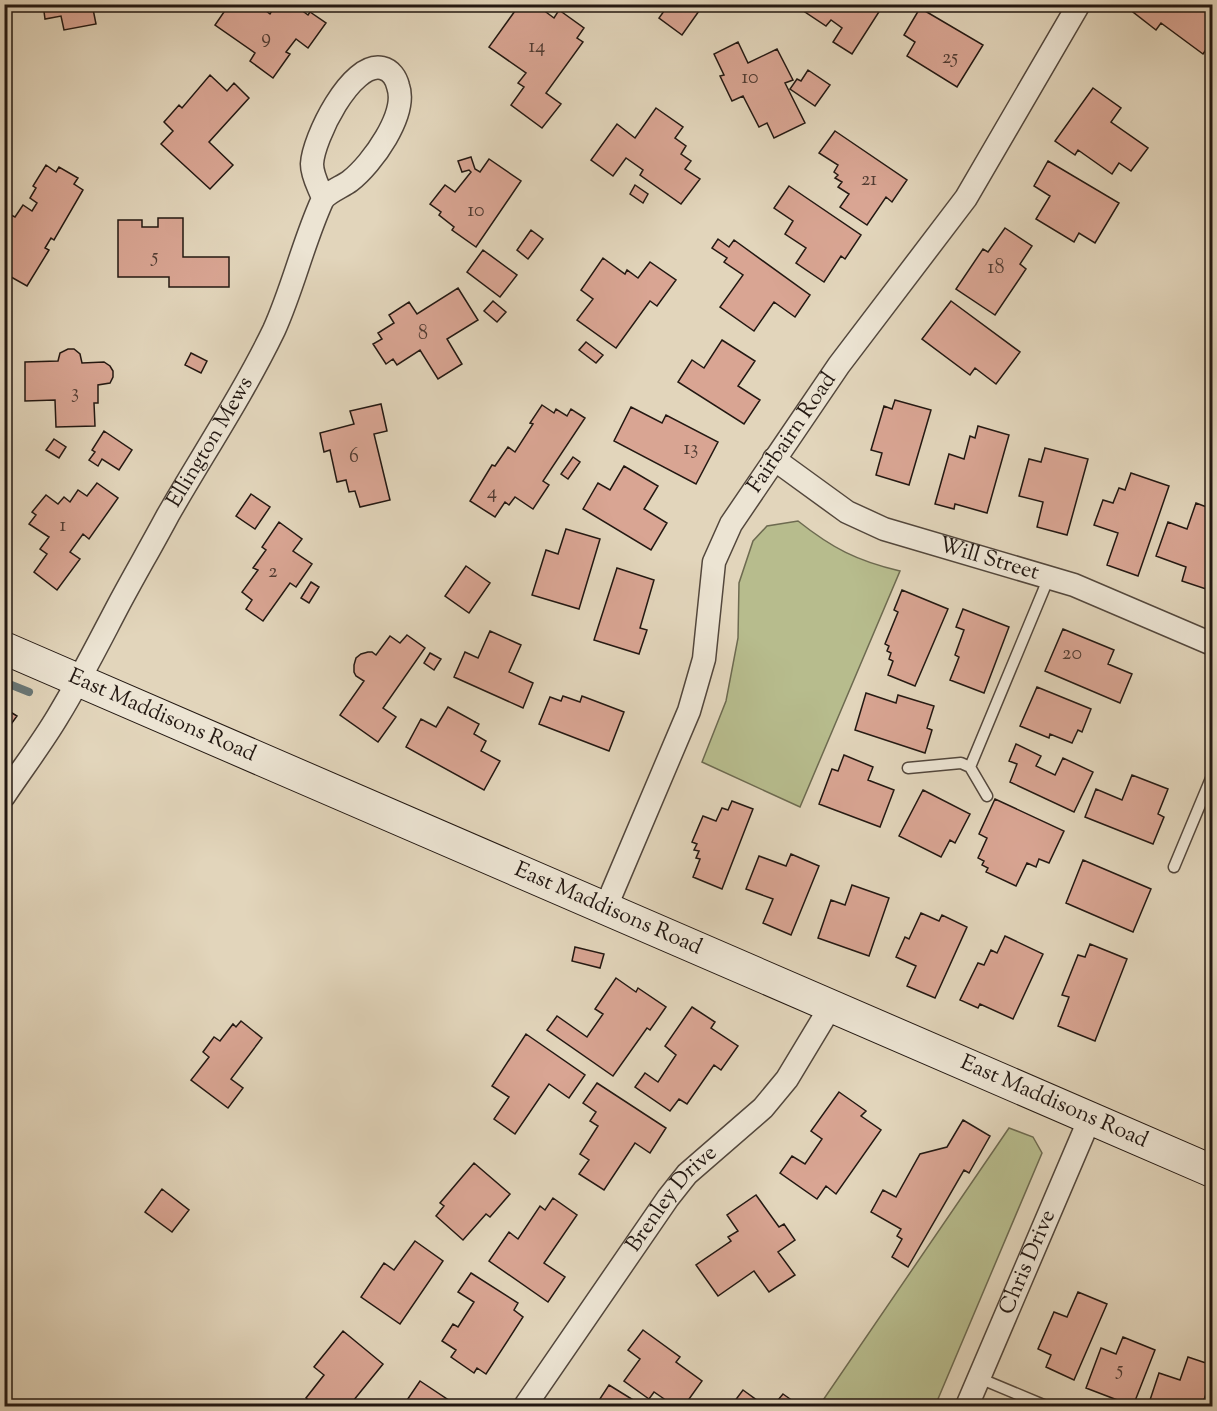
<svg xmlns="http://www.w3.org/2000/svg" width="1217" height="1411" font-family="'Sorts Mill Goudy',serif">
	<rect width="100%" height="100%" fill="#e2d5bb"/>
	<filter id="stains"><feTurbulence type="fractalNoise" baseFrequency=".00333" numOctaves="4"/><feColorMatrix values="0 0 0 0 .2 0 0 0 0 .09 0 0 0 0 .02 0 0 0 .5 -.17"/></filter>
	<radialGradient id="worn" r=".72"><stop offset=".6" stop-color="#630" stop-opacity="0"/><stop offset="1" stop-color="#630" stop-opacity=".3"/></radialGradient>
	<path fill="#b7bc8d" stroke="#6d6a50" stroke-width="1.5" d="M798,521C832,548 857,561 900,571L800,807L702,762L726,701L738,638L739,583L753,541L767,526Z
		M1009,1128L1033,1137L1042,1153L935,1406H819Z"/>
	<g fill="none" stroke-linecap="round" stroke-linejoin="round">
		<path stroke="#697776" stroke-width="8" d="M4,682L29,692"/>
	</g>
	<path fill="#d9a593" stroke="#231812" stroke-width="1.5" d="M43,4H92L96,24L64,30L61,16L45,19Z
		M218,4H257L270,14L276,4H293L308,15L310,12L326,23L308,48L296,39L286,52L290,54L273,78L250,61L255,53L215,25L224,12L216,7Z
		M520,4H535L554,18L559,10L584,28L577,38L583,42L546,93L561,104L542,128L511,105L524,87L518,83L526,73L489,47Z
		M669,4H704L682,35L659,18Z
		M810,4H884L852,54L833,42L842,28L831,20L826,26L805,12Z
		M1139,4H1205L1212,10V16L1207,23L1212,27V41L1203,54L1161,23L1156,30L1133,12Z
		M920,8L983,45L957,87L907,56L915,42L904,35Z
		M738,42L748,63L777,49L793,80L785,83L805,123L774,138L767,123L759,127L743,96L732,101L720,76L724,75L714,54Z
		M808,70L830,85L815,106L790,89L797,79L801,81Z
		M210,75L227,91L234,83L249,98L209,142L233,165L210,189L161,144L173,131L164,122L179,105L182,108Z
		M1093,88L1121,108L1111,122L1148,148L1131,171L1119,163L1112,174L1078,150L1075,155L1055,141Z
		M656,108L683,127L675,138L686,146L681,154L691,161L685,169L700,179L681,204L640,175L643,170L626,158L613,176L591,160L617,124L635,138Z
		M835,131L907,180L892,202L886,197L867,225L840,207L849,194L838,187L842,182L835,178L838,175L834,172L838,165L819,153Z
		M471,157L475,169L480,172L489,159L521,181L476,247L452,230L454,227L439,215L441,212L430,204L445,185L455,192L471,172L469,170L462,172L458,161Z
		M1048,161L1119,203L1095,243L1079,233L1074,242L1036,219L1050,196L1034,186Z
		M46,165L56,172L59,167L78,178L74,184L83,190L54,240L51,238L45,248L49,250L27,286L4,273V265L11,255L4,251L6,243L4,241V222L9,214L15,217L23,205L32,211L37,203L30,198L36,188L33,186Z
		M635,185L648,194L643,203L630,194Z
		M789,186L861,235L845,259L841,256L824,282L796,263L806,248L785,234L793,221L774,208Z
		M158,218H183V257H229V287H169V277H118V220H142V227H158Z
		M1005,228L1032,246L1020,264L1026,269L995,315L956,289L983,249L988,252Z
		M531,230L543,239L528,259L517,250Z
		M718,239L729,247L734,240L810,295L795,317L774,302L754,331L720,307L743,275L724,262L727,258L712,248Z
		M483,250L517,275L500,297L467,272Z
		M603,258L625,274L627,270L638,278L650,262L676,280L657,306L650,301L616,348L577,320L593,299L581,290Z
		M458,288L478,320L447,339L462,364L438,379L420,350L397,365L393,359L386,364L373,344L382,339L378,333L394,323L389,315L409,302L417,314Z
		M493,301L506,312L497,322L484,311Z
		M951,301L1020,352L996,384L975,368L970,375L922,339Z
		M722,340L755,361L738,386L760,400L744,424L678,382L692,360L704,368Z
		M586,342L603,355L596,363L579,350Z
		M68,349H74L80,354L82,363L104,362L110,366L113,371V377L110,383L98,385V403H94L95,426L56,427L55,400L25,401V362L58,361L60,353Z
		M191,353L207,361L201,373L185,365Z
		M895,400L931,410L909,485L876,475L882,453L871,450L884,406L892,409Z
		M381,404L387,431L374,434L390,500L360,507L355,491L349,492L346,480L337,482L330,450L324,452L320,433L354,424L350,411Z
		M542,405L554,413L556,409L567,416L571,409L585,418L543,481L549,485L533,509L515,497L509,505L505,502L495,517L470,501L492,465L495,466L508,447L515,452L533,424L530,423Z
		M631,407L662,423L666,415L718,442L696,484L614,441Z
		M978,426L1009,435L987,513L955,504L954,509L935,504L949,454L964,459L970,436L975,438Z
		M104,431L132,450L119,470L102,459L98,466L89,460L95,452L92,450Z
		M54,439L66,447L59,458L46,450Z
		M1045,448L1088,459L1067,535L1037,527L1043,502L1019,496L1029,459L1041,462Z
		M573,457L580,462L568,479L561,474Z
		M624,466L658,486L644,509L667,523L651,550L583,509L598,483L610,490Z
		M1131,473L1169,486L1138,576L1107,565L1118,533L1094,525L1103,500L1113,503L1119,488L1125,490Z
		M97,483L118,498L89,539L83,534L70,552L80,559L57,590L34,572L47,554L40,549L49,537L29,524L36,515L32,512L46,495L58,504L64,497L70,502L78,490L87,496Z
		M251,494L270,507L255,529L236,516Z
		M1196,503L1212,509V591L1182,581L1186,567L1156,556L1168,522L1187,529Z
		M279,522L302,539L293,551L312,564L296,587L290,583L263,621L246,609L252,600L242,592L258,570L253,568L266,550L262,547Z
		M566,529L600,539L579,609L532,595L546,550L558,554Z
		M466,566L490,583L469,613L445,596Z
		M617,568L654,580L640,628L647,630L639,654L594,640Z
		M311,582L319,587L309,603L301,598Z
		M902,590L948,609L915,686L888,675L893,661L889,659L891,653L887,651L889,646L885,644L898,612L894,610Z
		M963,609L1009,627L984,693L950,680L959,657L955,655L964,630L956,627Z
		M1063,629L1114,650L1108,664L1132,674L1120,703L1045,671Z
		M490,631L521,645L509,672L533,683L523,708L454,677L465,652L478,658Z
		M407,635L425,648L383,708L396,717L378,742L340,715L364,681L356,676L354,672V665L356,658L361,654L368,652H372L376,655L390,636L400,643Z
		M430,653L441,659L434,670L424,663Z
		M1037,687L1091,709L1082,732L1078,730L1072,743L1050,734L1049,738L1020,726Z
		M866,693L896,703L898,695L934,706L927,728L932,730L925,753L855,730Z
		M563,696L580,702L582,696L624,712L609,751L539,724L550,697L561,701Z
		M448,707L479,724L474,734L486,741L481,751L500,761L484,790L406,747L421,719L436,727Z
		M4,708L17,716L4,734Z
		M1016,744L1041,756L1036,766L1055,775L1063,758L1093,772L1074,812L1010,782L1017,764L1009,761Z
		M844,755L873,767L868,780L894,790L880,827L819,804L832,769L838,771Z
		M1132,775L1168,789L1158,814L1164,817L1153,844L1085,817L1096,789L1122,800Z
		M923,790L970,814L955,843L950,840L941,857L899,836Z
		M995,799L1064,831L1049,863L1039,859L1036,867L1027,863L1016,886L986,872L988,868L982,865L984,861L978,858L987,838L979,834Z
		M732,801L753,809L722,889L693,877L700,859L696,858L699,851L694,850L697,844L692,842L703,816L716,821L722,808L728,810Z
		M791,854L819,866L791,935L763,923L773,899L746,889L759,856L786,866Z
		M1083,860L1151,889L1133,932L1066,903Z
		M852,885L889,898L869,956L818,938L831,900L845,905Z
		M921,913L939,921L942,915L967,927L935,998L907,986L916,966L896,957L905,937L909,939Z
		M1005,936L1043,954L1013,1019L980,1004L978,1008L960,1000L978,963L984,965L991,950L997,953Z
		M1090,944L1127,959L1095,1041L1058,1026L1069,997L1062,995L1078,955L1085,957Z
		M575,947L604,954L600,968L572,961Z
		M616,978L636,992L638,988L666,1007L650,1030L647,1028L613,1076L547,1030L557,1016L587,1037L603,1014L595,1009Z
		M692,1007L715,1022L711,1028L738,1046L721,1070L714,1065L687,1104L679,1099L670,1111L635,1087L645,1073L658,1082L676,1055L665,1046Z
		M241,1021L262,1038L231,1079L243,1088L228,1108L191,1080L209,1057L203,1052L214,1037L220,1041L233,1024L236,1027Z
		M526,1034L585,1075L569,1098L549,1084L515,1134L494,1119L509,1097L492,1086Z
		M597,1083L666,1128L650,1153L635,1143L604,1190L579,1174L589,1160L580,1154L598,1126L590,1121L596,1112L583,1103Z
		M839,1092L866,1111L861,1116L881,1130L836,1194L826,1186L817,1199L780,1173L792,1156L805,1164L822,1139L811,1131Z
		M963,1120L990,1136L969,1173L964,1170L908,1267L892,1257L902,1239L897,1236L901,1229L871,1212L883,1190L896,1197L920,1154L947,1147Z
		M474,1163L510,1194L490,1217L486,1214L463,1240L436,1216L444,1206L440,1203Z
		M162,1189L189,1210L172,1232L145,1212Z
		M756,1195L779,1227L784,1224L795,1240L778,1252L795,1275L769,1292L754,1271L718,1296L696,1265L731,1241L728,1237L738,1231L727,1215Z
		M553,1198L577,1215L544,1263L565,1277L548,1302L489,1261L509,1232L518,1239L540,1206L545,1210Z
		M415,1241L443,1261L400,1324L361,1297L384,1263L394,1270Z
		M471,1273L518,1303L514,1310L523,1317L486,1374L477,1368L474,1373L451,1357L456,1350L442,1341L453,1324L458,1327L474,1302L458,1292Z
		M1078,1292L1107,1304L1074,1380L1046,1367L1051,1355L1038,1349L1054,1312L1067,1317Z
		M643,1330L680,1357L676,1362L702,1381L684,1406L675,1402L673,1405L654,1392L649,1399L624,1381L640,1359L628,1350Z
		M343,1331L383,1364L349,1406H316L306,1398L324,1375L314,1367Z
		M1123,1337L1155,1350L1133,1406L1086,1388L1101,1348L1116,1354Z
		M1188,1357L1212,1365V1376L1202,1406H1148L1159,1373L1180,1380Z
		M420,1381L450,1401L446,1406H403Z
		M609,1385L643,1406H585L589,1400L596,1405Z
		M743,1390L765,1406H731Z
		M783,1394L800,1406H773Z"/>
	<g fill="none" stroke-linecap="round" stroke-linejoin="round">
		<g stroke="#53473c" stroke-width="13">
			<path id="lane" d="M970,767L1049,577
				M908,768L961,763L970,767L987,796
				M1174,867L1212,776
				M979,1378L1046,1406"/>
		</g>
		<g stroke="#53473c" stroke-width="25">
			<g id="street">
				<path id="s1" d="M774,459L847,512L884,529L1074,585L1212,644"/>
				<path id="s2" d="M4,796C22,769 42,743 58,716C80,680 99,642 119,604C135,574 152,545 168,515C203,454 243,394 274,330C293,288 303,243 322,201C326,193 342,187 350,181C372,164 408,114 398,86C396,78 391,70 382,68C351,61 313,139 312,164C312,176 319,187 323,198"/>
				<path id="s3" d="M605,909L689,711L704,659L714,562L731,524L839,365L966,198L1079,4"/>
				<path id="s4" d="M525,1406L668,1198L687,1174L763,1108L787,1079L831,1006"/>
				<path id="s5" d="M967,1406L1090,1118"/>
			</g>
		</g>
		<g stroke="#231812" stroke-width="34">
			<g id="secondary">
				<path id="s6" d="M4,648L1212,1171"/>
			</g>
		</g>
		<use href="#lane" stroke="#ece4d3" stroke-width="10"/>
		<use href="#street" stroke="#ece4d3" stroke-width="22"/>
		<use href="#secondary" stroke="#ece4d3" stroke-width="32"/>
	</g>
	<g text-anchor="middle" dominant-baseline="central" stroke-width="4.5" stroke-linejoin="round" paint-order="stroke">
		<g font-size="20" fill="#503b32">
			<text x="266" y="38">9</text>
			<text x="537" y="47">14</text>
			<text x="950" y="58">25</text>
			<text x="750" y="78">10</text>
			<text x="869" y="180">21</text>
			<text x="476" y="211">10</text>
			<text x="155" y="257">5</text>
			<text x="996" y="268">18</text>
			<text x="423" y="334">8</text>
			<text x="75" y="393">3</text>
			<text x="691" y="449">13</text>
			<text x="354" y="457">6</text>
			<text x="492" y="493">4</text>
			<text x="63" y="526">1</text>
			<text x="273" y="572">2</text>
			<text x="1072" y="654">20</text>
			<text x="1120" y="1370">5</text>
		</g>
		<g font-size="22" fill="#231812" stroke="#ece4d3">
			<text stroke="none"><textPath href="#s3" startOffset="518">Fairbairn Road</textPath></text>
			<text stroke="none"><textPath href="#s2" startOffset="410">Ellington Mews</textPath></text>
			<text stroke="none"><textPath href="#s1" startOffset="240">Will Street</textPath></text>
			<text stroke="none"><textPath href="#s6" startOffset="172">East Maddisons Road</textPath></text>
			<text stroke="none"><textPath href="#s6" startOffset="658">East Maddisons Road</textPath></text>
			<text stroke="none"><textPath href="#s6" startOffset="1144">East Maddisons Road</textPath></text>
			<text stroke="none"><textPath href="#s4" startOffset="254">Brenley Drive</textPath></text>
			<text stroke="none"><textPath href="#s5" startOffset="156">Chris Drive</textPath></text>
		</g>
	</g>
	<rect width="1217" height="1411" fill="none" stroke="#e2d5bb" stroke-width="24"/>
	<rect x="6" y="6" width="1205" height="1399" fill="none" stroke="#231812" stroke-width="3"/>
	<rect x="12" y="12" width="1193" height="1387" fill="none" stroke="#231812" stroke-width="1.5"/>
	<rect width="100%" height="100%" filter="url(#stains)"/>
	<rect width="100%" height="100%" fill="url(#worn)"/>
</svg>
